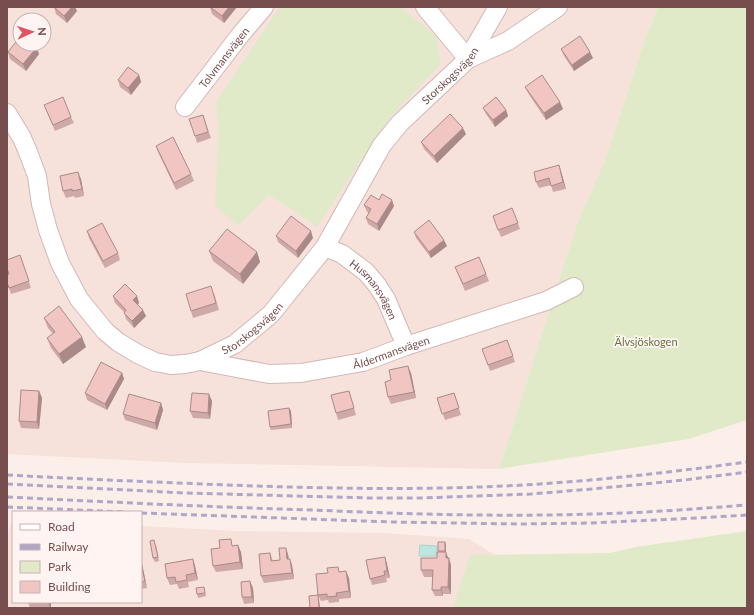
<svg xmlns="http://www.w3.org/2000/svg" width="754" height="615" font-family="Lato,sans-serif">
	<rect width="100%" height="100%" fill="#fcefea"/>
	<path fill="#f6e1db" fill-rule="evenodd" d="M7,7H658L644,41L607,155L577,224L499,469L184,463L7,454ZM20,20H44V44H20Z
		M12,519L13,602H141V526L237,531L385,533L469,539L493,554L467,608H7V537Z"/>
	<path fill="#e1eac8" d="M280,7H401L436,36L441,64L390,117L317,227L269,195L238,226L215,205L219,128L216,102Z
		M658,7H747V420L689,439L499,469L577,224L607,155L644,41Z
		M747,531V608H453L470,555L610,553L635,547Z"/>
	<path fill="#bee6de" stroke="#a5d7ce" d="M420,545L437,546V556H419Z"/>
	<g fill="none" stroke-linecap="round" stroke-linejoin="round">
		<g stroke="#d3b8b5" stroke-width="20">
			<g id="minor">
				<path d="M425,7L468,59L508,41L558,7"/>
				<path id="s1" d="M185,107L241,34L264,7"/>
				<path id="s2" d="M7,113L22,138L28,152L37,176L41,204L48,230L60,263L79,299L105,331L118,342L138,354L155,362L171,365L185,364L200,361L235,344L271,314L325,247L382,145L400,123L468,59L498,7"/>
				<path id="s3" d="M325,247L342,254L366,272L377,285L386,299L406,346"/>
				<path id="s4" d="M200,361L269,374L301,373L363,362L406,346L546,301L574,287"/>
			</g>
		</g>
		<use href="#minor" stroke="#fff" stroke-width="18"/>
		<path stroke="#aea7c7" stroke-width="3" stroke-dasharray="6 4" stroke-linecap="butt" d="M7,475C80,479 153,482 227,485C311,488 395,490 480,487C569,484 658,474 747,462
			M7,484L185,493L371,498H421L531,494L592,489L685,480L747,472
			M7,497C109,502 210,507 312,510C405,514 498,517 591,514C643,513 695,509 747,505
			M7,507L127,512
			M141,513L392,522L520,524L590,523L697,518L747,515"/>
	</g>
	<path fill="#cfa9a7" d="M54,7H75L77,11L67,23L56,14Z
		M210,7H237L224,23L212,14Z
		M561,49L593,58L574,71L564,56Z
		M8,52L39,54L26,71L10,59Z
		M139,75L141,82L131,95L120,87L118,80Z
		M525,87L563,109L546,120L528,93Z
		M44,105L71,117L74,123L55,131Z
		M483,108L506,110L508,116L495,127L486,114Z
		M203,115L211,138L197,143L195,136Z
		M466,134L437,163L424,149L421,142Z
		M156,146L191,174L194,181L176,190L158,152Z
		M559,165L566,189L553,192L551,185L539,188L536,182Z
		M81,179L84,196L75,198L74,196L66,198L63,191Z
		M379,200L394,206L379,231L368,224L366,218L369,213L367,212L364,205Z
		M512,208L520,229L501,237L493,216Z
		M87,231L118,253L120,260L105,268L89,238Z
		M414,232L447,246L431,258L416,238Z
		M276,236L313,238L298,258L278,242Z
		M209,251L257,252L260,262L243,284L213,261Z
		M20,255L31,288L11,294L7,282L9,274Z
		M455,267L486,274L489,281L465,291Z
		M214,293L219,310L193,318L191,311Z
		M113,296H137L139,303L138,304L146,316L134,328L126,319L124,312L115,303Z
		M44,318L86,347L63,364L51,348L47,338L53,334L48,328Z
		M507,340L515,362L490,371L488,365Z
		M122,373L124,379L107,410L87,400L85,393Z
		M411,373L416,398L391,404L388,397L391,380Z
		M39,391L42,398L39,429L21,428L19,421Z
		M454,393L461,415L445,420L437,398Z
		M351,397L356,415L338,420L336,413Z
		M212,401L210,419L193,418L190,411Z
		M161,403L163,410L157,430L125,420L123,414Z
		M289,408L291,411L292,428L271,430L270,427Z
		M445,542L446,545V553L451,565V594H443V596H435L432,590L433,577H424L421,570L437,558L439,552L438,551Z
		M156,544L159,561L155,562L153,558Z
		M234,546L241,552L243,569L216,572L213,566Z
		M270,553L273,561L280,560L288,554L289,559L292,565L294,579L264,583L261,576Z
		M385,557L387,564L390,578H386L387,582L372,585L370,579Z
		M193,559L195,566L198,580L188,582L189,587L179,589L177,584L170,585L167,578Z
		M141,561L147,588L141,589Z
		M340,572L349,578L351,598L339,599V602L329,603L328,600L321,601L318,595Z
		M204,587L206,596L198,598L197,594Z
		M253,588L254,603L244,604L242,597Z
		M28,602H51V608H30Z"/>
	<path fill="#a98a88" d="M72,7H75L77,11L67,23L64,16Z
		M229,7H237L224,23L222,16Z
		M37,47L39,54L26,71L23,64Z
		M590,52L593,58L574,71L572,65Z
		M139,75L141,82L131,95L128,88Z
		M560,102L563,109L546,120L544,113Z
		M506,110L508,116L495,127L493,120Z
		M463,128L466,134L437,163L434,156Z
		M559,165L561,171L566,189L563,182Z
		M78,172L81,179L84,196L82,189Z
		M392,200L394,206L379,231L377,224Z
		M311,231L313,238L298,258L296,251Z
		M444,240L447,246L431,258L429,252Z
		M257,252L260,262L243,284L240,274Z
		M137,296L139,303L136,306L133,300Z
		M143,310L146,316L134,328L132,321Z
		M82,337L86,347L63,364L59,354Z
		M408,366L411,373L416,398L414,392Z
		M122,373L124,379L107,410L105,404Z
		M39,391L42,398L39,429L37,422Z
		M209,394L212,401L210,419L208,413Z
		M161,403L163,410L157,430L155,423Z
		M289,408L291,411L292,428L291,424Z
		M445,542L446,545V553L449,559L446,558V554L445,551Z
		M238,545L241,552L243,569L240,562Z
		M286,548L288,554L289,566L287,559Z
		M385,557L387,564L390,578L387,571Z
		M449,558L451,565V594L448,587Z
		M193,559L195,566L198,580L195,573Z
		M290,559L292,565L294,579L292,573Z
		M141,561L142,563L147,588L145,581L141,564Z
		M346,571L349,578L351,598L349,591Z
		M250,581L253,588L254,603L252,597Z
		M441,587L443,594V596L441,590Z
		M318,595L319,599L320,608H319Z
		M48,602H51V608H50Z"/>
	<path fill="#f1c5c2" stroke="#a98a88" d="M54,7H72L64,16Z
		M210,7H229L222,16Z
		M29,17L32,20H26Z
		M580,36L590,52L572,65L561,49Z
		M20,37V44H33L37,47L23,64L8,52Z
		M128,67L139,75L128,88L118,80Z
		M542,75L560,102L544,113L525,87Z
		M63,97L71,117L53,125L44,105Z
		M496,97L506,110L493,120L483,108Z
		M450,114L463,128L434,156L421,142Z
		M203,115L208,132L195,136L189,119Z
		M173,137L191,174L174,183L156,146Z
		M559,165L563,182L551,186L549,178L536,182L534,172Z
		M78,172L82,189L72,191V189L63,191L60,176Z
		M382,194L392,200L377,224L366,218L371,209L364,205L371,195L379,200Z
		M512,208L518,223L498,230L493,216Z
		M291,216L311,231L296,251L276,236Z
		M429,220L444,240L429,252L414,232Z
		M102,223L118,253L103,261L87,231Z
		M227,229L257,252L240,274L209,251Z
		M20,255L29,281L9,288L7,282V275L9,274L7,268V260Z
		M479,257L486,274L463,284L455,267Z
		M125,284L137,296L133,300L143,310L132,321L124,313L126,310L113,296Z
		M211,286L216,303L191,311L186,294Z
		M59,306L82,337L59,354L47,338L55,332L44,318Z
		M507,340L513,356L488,365L482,349Z
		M101,362L122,373L105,404L85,393Z
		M408,366L414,392L388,397L385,382L391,380L389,370Z
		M21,390L39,391L37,422L19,421Z
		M349,391L354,408L336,413L331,395Z
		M192,393L209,394L208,413L190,411Z
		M454,393L459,408L442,414L437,398Z
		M129,394L161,403L155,423L123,414Z
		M289,408L291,424L270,427L268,411Z
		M231,539L232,546L238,545L240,562L213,566L211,549L220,548L219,540Z
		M154,540L158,557L153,558L150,541Z
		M438,542H445V551H438Z
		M279,548H286L287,559H290L292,573L261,576L259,554L270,553L271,561L280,560Z
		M437,552H446V558H449L448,587H441V590H432L433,570H421V558H437Z
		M385,557L387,571H384L385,575L370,579L366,560Z
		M193,559L195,573L186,575L187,580L176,582L175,577L167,578L165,564Z
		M141,564L145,581L141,582Z
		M338,567L339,572L346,571L349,591L336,593L337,596L327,597V594L318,595L316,574L328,573L327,568Z
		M250,581L252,597H242L241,582Z
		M204,587L205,593L197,594L196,588Z
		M318,595L319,608H310L309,596Z"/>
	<g text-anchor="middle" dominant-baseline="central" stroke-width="3.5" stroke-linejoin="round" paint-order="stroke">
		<g font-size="11" fill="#774e4d" stroke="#fff4f1">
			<text stroke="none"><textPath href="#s1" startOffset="63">Tolvmansvägen</textPath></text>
			<text stroke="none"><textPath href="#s2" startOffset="733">Storskogsvägen</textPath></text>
			<text stroke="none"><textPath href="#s3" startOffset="67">Husmansvägen</textPath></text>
			<text stroke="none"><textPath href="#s2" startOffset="409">Storskogsvägen</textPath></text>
			<text stroke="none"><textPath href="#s4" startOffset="195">Åldermansvägen</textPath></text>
		</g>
		<g font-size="11" fill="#637642" stroke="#fff4f1">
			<text x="646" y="341">Älvsjöskogen</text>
		</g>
	</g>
	<rect width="754" height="615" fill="none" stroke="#774e4d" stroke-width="16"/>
	<rect x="12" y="511" width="130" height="92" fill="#fff4f1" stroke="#c9b2af"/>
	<rect x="20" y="524" width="20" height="6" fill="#ffffff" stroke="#c9b2af"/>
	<text x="48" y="531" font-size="12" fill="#774e4d">Road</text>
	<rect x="20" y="544" width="20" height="6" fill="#aea7c7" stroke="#c9b2af"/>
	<text x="48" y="551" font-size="12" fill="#774e4d">Railway</text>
	<rect x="20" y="561" width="20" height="12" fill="#e1eac8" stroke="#c9b2af"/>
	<text x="48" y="571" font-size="12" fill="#774e4d">Park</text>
	<rect x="20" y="581" width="20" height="12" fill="#f1c5c2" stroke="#c9b2af"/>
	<text x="48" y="591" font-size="12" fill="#774e4d">Building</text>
	<g transform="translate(32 32) rotate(87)"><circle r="19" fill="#fff4f1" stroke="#c9b2af"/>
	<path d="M0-3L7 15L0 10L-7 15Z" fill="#e25363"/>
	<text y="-6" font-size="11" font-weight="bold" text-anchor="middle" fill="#774e4d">N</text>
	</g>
</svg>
